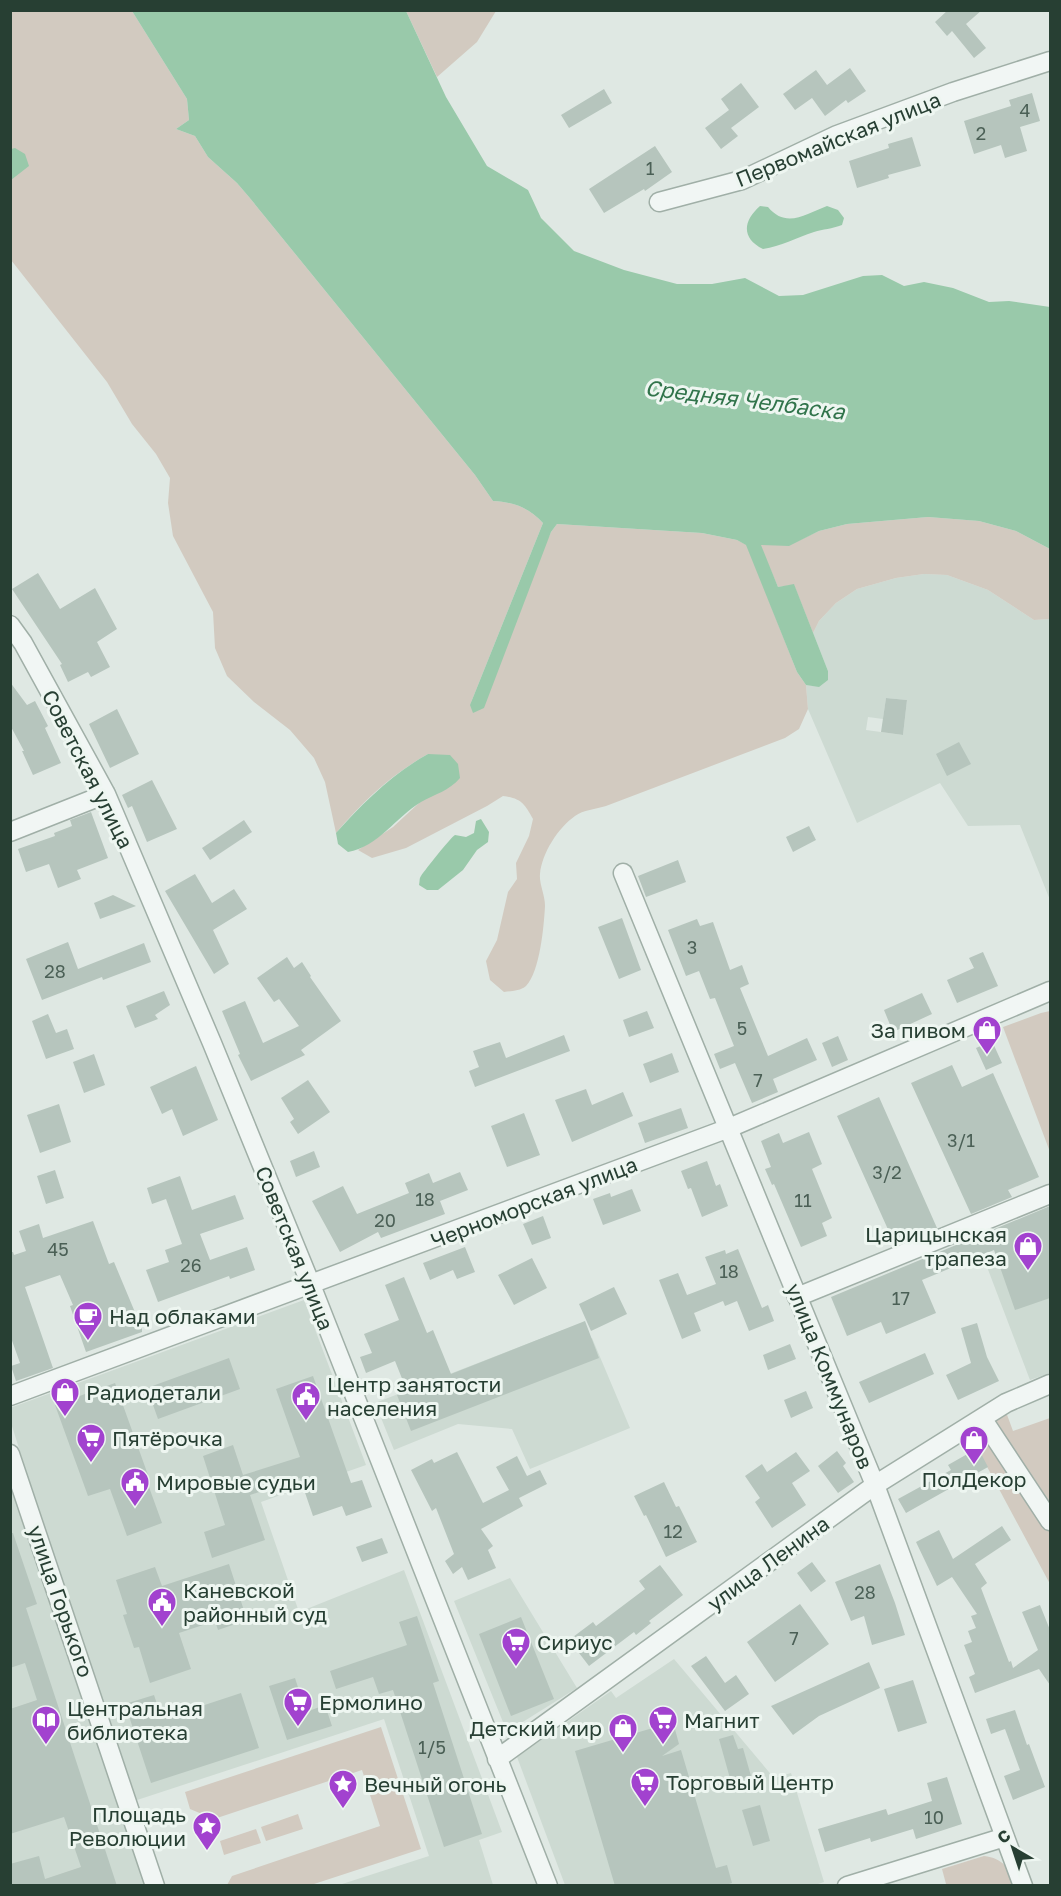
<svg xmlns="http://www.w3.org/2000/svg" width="1061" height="1896" font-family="'Golos Text',sans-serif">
	<rect width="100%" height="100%" fill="#dfe8e3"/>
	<path fill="#cddad2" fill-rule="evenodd" d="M924,574L947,575L988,590L1034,620L1050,619V900L1020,825L968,826L940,783L857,823L808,709L806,685L819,686L828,671L813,633L819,621L836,603L857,589L896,578ZM886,698L907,700L903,735L866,730L868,717L883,719Z
		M1050,1233V1373L1030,1380L984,1259Z
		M304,1300L366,1465L261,1502L299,1612L404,1570L502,1832L479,1840L493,1885H339L429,1856L384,1719L131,1802L11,1423L10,1408Z
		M563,1330L569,1347L592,1338L630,1428L530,1469L512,1429L458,1424L394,1450L375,1403Z
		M11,1488L145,1885H11Z
		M510,1578L577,1688L507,1732L454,1601Z
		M674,1659L774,1778L791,1773L824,1882L812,1886L565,1885L517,1757L611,1691L616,1698Z"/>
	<path fill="#d2cac0" d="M10,11H132L187,99L189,120L176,129L195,136L208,157L237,183L249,197L475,475L493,501C514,502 529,508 543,523L470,705L551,532L557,524L702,533L737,540L747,545L797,672L806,685L808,709L799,729L785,738L606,806C596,809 583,810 575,816C558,828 542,853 540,874C539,884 545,895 545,906C544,925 540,972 526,986C520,991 512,991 504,992L490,980L486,961L497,940L508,892L517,879L516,863L529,836L533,819C525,804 521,798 503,796L487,806L406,848L372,858L358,850L393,827L419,803L428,754C392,774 362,802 336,833L325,782L314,758L290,730L254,702L227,676L215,648L213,612L173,536L168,503L170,478L156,454L132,424L107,382L11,260Z
		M406,11H496L477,42L437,77Z
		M928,517L979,521L1016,531L1050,549V619L1034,620L988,590L947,575L924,574L896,578L857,589L836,603L819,621L813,633L794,585L778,587L760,545H789L819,531L847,524Z
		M1050,1011V1152L1003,1027L1041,1013Z
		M1006,1412L1013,1431L1050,1418V1584L970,1435Z
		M381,1727L421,1849L311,1885H227L232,1876L380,1826L362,1770L214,1819L190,1809L185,1792Z
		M298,1814L303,1829L266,1841L261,1827Z
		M256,1829L261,1843L224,1855L220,1841Z
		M984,1856C1003,1858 1010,1869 1016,1886H941L946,1884L942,1869Z"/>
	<path fill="#99c9aa" d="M132,11H406L446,97L487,166L528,190L541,218L574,251L624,270L677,284H712L745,278L779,296L803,295L863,276L882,275L904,286L924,282L953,288L989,302L1009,301L1050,307V549L1016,531L979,521L928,517L847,524L819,531L789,546L761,545L778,587L794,584L828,671V680L819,687L806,685L797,672L746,545L737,540L702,533L557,524L551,532L484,708L473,713L470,705L543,523C529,508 514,502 493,501L475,475L249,197L237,183L208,157L195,136L176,129L189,120L187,99Z
		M15,148L25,154L29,166L11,180V149Z
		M760,206L768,207C786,229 806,214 827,206L838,210L844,218L842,225C832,229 823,229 814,232C796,238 781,246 763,249C741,238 743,221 760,206Z
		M428,754L450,755L458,764L460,778C449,791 435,794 421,802C396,817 378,847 348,852L338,844L336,833C363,803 392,774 428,754Z
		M481,819L489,832L488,842L477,850L463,870L438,890H427L419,885C420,881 419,879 421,876C425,870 451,837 455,835L466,837L474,833L476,821Z"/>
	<path fill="#b6c5bd" d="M948,10H982L966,24L986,48L974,58L952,31L947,36L935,22Z
		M850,68L866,91L848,103L846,100L825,116L812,98L795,110L783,94L816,70L827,85Z
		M741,83L759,107L731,128L738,136L721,149L705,128L729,110L721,99Z
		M604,89L612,103L569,128L561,115Z
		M1032,93L1040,121L1020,127L1027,151L1005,158L1001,145L974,154L964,121L1011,106L1009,100Z
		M912,137L921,166L888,175L889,178L857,188L849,161L889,148L888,144Z
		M655,146L672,172L645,191L644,189L604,213L589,189Z
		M38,573L60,609L95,588L117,629L97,642L110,667L91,677L88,672L68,682L60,665L62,664L12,589Z
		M10,682L27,705L35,701L48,726L45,728L61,763L33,775L22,751H24L10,725Z
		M886,698L907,700L903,735L881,732Z
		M117,709L139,754L110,768L89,724Z
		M959,742L971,764L947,776L936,754Z
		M152,780L177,829L147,842L132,806L128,808L122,795Z
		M91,812L108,858L77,870L81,879L58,888L49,864L26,872L18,849L55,836L54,833L72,826L70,820Z
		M244,820L252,832L210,860L202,848Z
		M809,826L816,840L793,852L786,837Z
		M678,860L686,882L646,897L638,876Z
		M195,874L212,903L234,889L247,909L213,930L229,964L214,974L165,891Z
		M113,895L136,906L100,919L94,903Z
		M622,918L641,970L619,979L598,927Z
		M697,919L700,926L713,922L730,970L742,965L749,984L740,988L768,1056L807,1038L817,1060L773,1079L778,1092L752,1103L735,1063L720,1069L714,1054L734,1046L715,998L710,999L699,971L686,976L668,930Z
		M68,942L78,969L144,943L151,962L103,980L102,977L42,1000L26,959Z
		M983,952L998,986L957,1003L947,980L974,968L969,958Z
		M287,957L294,968L302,962L311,976L310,977L341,1021L301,1050L305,1055L251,1081L238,1055L240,1054L222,1011L245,1001L263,1043L299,1026L279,999L274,1002L257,978Z
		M164,991L170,1005L155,1015L158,1019L135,1028L126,1006Z
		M922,993L932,1014L893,1032L884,1010Z
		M647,1011L654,1028L629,1037L623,1020Z
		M48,1014L56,1033L67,1029L74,1049L46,1059L32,1021Z
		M564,1035L570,1051L475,1087L469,1071L479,1067L473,1051L500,1042L506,1058Z
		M838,1036L848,1060L832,1067L822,1043Z
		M992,1041L1002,1063L986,1070L976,1048Z
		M672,1053L679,1072L650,1083L643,1064Z
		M94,1054L105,1085L84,1093L73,1062Z
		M952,1065L962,1087L993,1073L1039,1177L1008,1190L1012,1197L971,1214L911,1083Z
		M196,1066L218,1120L183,1136L172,1109L162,1114L150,1087Z
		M308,1080L330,1112L298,1134L290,1122L294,1119L281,1098Z
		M586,1089L592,1105L623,1092L633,1116L572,1142L555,1100Z
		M879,1097L937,1228L895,1245L837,1116Z
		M59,1104L71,1142L40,1153L27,1115Z
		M681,1108L688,1128L645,1143L638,1123Z
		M524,1113L540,1155L507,1167L491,1126Z
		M809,1132L822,1164L812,1169L832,1218L822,1223L827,1236L801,1247L774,1184L772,1185L765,1169L771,1167L761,1141L779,1133L783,1143Z
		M314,1151L320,1167L296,1177L290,1161Z
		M707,1161L716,1186L720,1184L728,1206L702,1217L691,1188L688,1189L681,1171Z
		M55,1170L64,1198L46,1204L37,1176Z
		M460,1172L468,1190L440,1201L445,1214L381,1238L378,1232L340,1252L312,1201L343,1186L357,1214L409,1193L405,1183L429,1173L433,1183Z
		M180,1176L192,1210L235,1195L244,1219L200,1234L210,1260L247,1247L255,1270L230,1279L229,1276L158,1302L146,1270L169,1262L165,1250L182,1244L166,1199L152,1204L147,1188Z
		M632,1189L641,1211L603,1225L593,1199L610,1193L611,1197Z
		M1050,1206V1298L1015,1310L994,1250L922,1280L936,1313L886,1334L881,1322L847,1336L831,1297Z
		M543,1216L551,1238L532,1245L523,1224Z
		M93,1221L109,1264L114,1262L142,1329V1332L86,1352L70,1306L73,1305L60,1275L25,1287L53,1368L16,1381L11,1366L20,1363L10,1335V1252H13L14,1255L26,1251L19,1231L39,1224L43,1238Z
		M465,1247L475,1272L457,1279L453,1270L430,1280L423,1263Z
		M738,1249L762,1308L768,1305L774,1321L749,1331L737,1301L725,1306L723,1301L694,1313L701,1331L682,1339L659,1280L678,1273L687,1295L716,1284L705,1257L725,1250L726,1254Z
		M532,1258L547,1288L514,1305L498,1275Z
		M404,1277L427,1333L433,1330L451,1374L585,1321L599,1358L411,1431L397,1395L407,1391L395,1361L366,1373L360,1357L372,1353L364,1334L399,1320L385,1285Z
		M614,1287L627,1314L591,1331L579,1304Z
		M977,1323L987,1357L999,1381L958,1400L946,1375L971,1363L961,1328Z
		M790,1344L796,1359L768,1370L763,1355Z
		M925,1353L934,1374L869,1403L859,1382Z
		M229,1358L240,1389L158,1419L147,1388Z
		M313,1376L351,1483L362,1480L372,1507L346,1516L342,1506L313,1516L300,1478L250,1495L265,1540L212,1558L204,1532L225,1525L203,1456L233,1445L243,1475L300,1457L276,1389Z
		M115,1383L148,1475L145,1476L162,1523L127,1536L110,1489L88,1496L55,1405Z
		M806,1391L813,1408L791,1418L784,1400Z
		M978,1448L988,1467L906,1513L898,1499L951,1470L948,1465Z
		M837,1451L846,1463L843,1466L854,1482L838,1493L818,1466Z
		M457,1452L483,1503L509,1490L496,1467L517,1456L527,1476L540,1470L547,1484L519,1498L523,1506L481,1529L493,1546L488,1550L496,1568L468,1580L462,1567L453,1574L445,1561L454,1554L436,1508L432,1511L411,1470L432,1459L434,1463Z
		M796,1452L810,1471L792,1483L806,1505L772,1528L755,1502L760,1498L745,1476L762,1464L767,1472Z
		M664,1482L676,1507L679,1506L697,1542L666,1557L646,1515L644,1516L634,1496Z
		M1002,1526L1011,1540L975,1564L987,1583L981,1588L1009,1662L1011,1661L1013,1668L1038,1650L1022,1612L1040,1605L1050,1630V1685L1039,1669L975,1693L969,1677L975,1674L964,1645L972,1642L968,1631L976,1628L971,1616L977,1614L952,1577L937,1586L916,1542L939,1530L953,1559Z
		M10,1533H13L37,1604L26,1608L117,1886H10V1864L39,1856L45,1879L81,1867L64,1817L10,1834V1709L37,1700L25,1663L10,1668Z
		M382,1538L388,1553L362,1562L356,1547Z
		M812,1562L826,1581L811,1592L797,1573Z
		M229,1564L247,1620L218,1630L215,1621L179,1633L191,1669L150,1683L139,1647L134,1648L123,1615L127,1614L116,1580L155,1567L162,1586Z
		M880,1564L895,1603L905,1635L872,1645L864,1616L851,1621L835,1582Z
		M660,1565L683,1595L649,1621L651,1623L636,1635L634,1632L589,1666L569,1640L593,1622L596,1626L645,1589L639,1581Z
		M800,1604L829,1644L775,1682L747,1642Z
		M417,1616L439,1681L433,1683L482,1834L444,1847L393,1690L379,1694L373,1677L336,1689L330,1671L407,1645L399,1622Z
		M521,1617L554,1699L511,1716L479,1634Z
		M706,1656L725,1683L736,1675L749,1694L725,1711L691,1666Z
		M869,1662L880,1688L819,1716L793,1735L771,1706Z
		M295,1678L306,1712L325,1705L332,1726L287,1740L269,1686Z
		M913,1680L927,1723L898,1732L884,1689Z
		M241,1693L259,1748L151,1783L125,1704L154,1695L162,1719Z
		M1015,1710L1027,1745L1029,1744L1045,1787L1013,1800L1004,1776L1020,1770L1005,1729L991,1734L986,1719Z
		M673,1722L679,1744L662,1756L681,1750L716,1868L727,1865L732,1883L723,1886H615L575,1751Z
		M733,1735L738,1749L743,1748L751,1776L731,1782L719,1739Z
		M947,1777L962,1824L916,1839L913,1829L871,1842L870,1838L825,1852L818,1829L886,1809L888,1815L932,1801L927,1783Z
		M760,1805L770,1841L753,1846L742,1810Z"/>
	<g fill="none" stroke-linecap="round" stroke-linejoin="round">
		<g stroke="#a0afa7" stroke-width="21">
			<path id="minor" d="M659,202L742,180L837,135L953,92L1050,61
				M10,625L23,643L106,794L212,1043L311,1285L548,1886
				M10,832L106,794
				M623,873L875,1485L1023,1886
				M797,1297L1050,1194
				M10,1396L729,1128L1050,991
				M982,1418L1050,1521
				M10,1454L155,1886
				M497,1759L875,1485L1006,1403L1050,1384
				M847,1886L1005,1837"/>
		</g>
		<use href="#minor" stroke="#f1f6f4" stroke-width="18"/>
	</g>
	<defs>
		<g id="shop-pin" transform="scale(1.5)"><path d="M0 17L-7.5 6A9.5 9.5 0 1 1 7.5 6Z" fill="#a242cf" stroke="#eef6f1"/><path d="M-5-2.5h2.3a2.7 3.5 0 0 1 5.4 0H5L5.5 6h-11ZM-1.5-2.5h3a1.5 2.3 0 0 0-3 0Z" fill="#fff"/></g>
		<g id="cafe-pin" transform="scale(1.5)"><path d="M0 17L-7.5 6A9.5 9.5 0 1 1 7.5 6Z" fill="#a242cf" stroke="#eef6f1"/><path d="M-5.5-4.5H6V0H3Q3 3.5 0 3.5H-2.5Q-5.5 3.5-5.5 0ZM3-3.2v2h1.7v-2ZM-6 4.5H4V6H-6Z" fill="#fff"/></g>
		<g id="civic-pin" transform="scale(1.5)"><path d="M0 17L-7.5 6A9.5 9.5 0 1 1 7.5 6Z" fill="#a242cf" stroke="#eef6f1"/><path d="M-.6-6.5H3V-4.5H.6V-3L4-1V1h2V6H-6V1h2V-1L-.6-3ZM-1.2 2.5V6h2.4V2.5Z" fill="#fff"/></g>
		<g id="supermarket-pin" transform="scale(1.5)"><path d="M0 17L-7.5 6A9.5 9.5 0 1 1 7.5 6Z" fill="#a242cf" stroke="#eef6f1"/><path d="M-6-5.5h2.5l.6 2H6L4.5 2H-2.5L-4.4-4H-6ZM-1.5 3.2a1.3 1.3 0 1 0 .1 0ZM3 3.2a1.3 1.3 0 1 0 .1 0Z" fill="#fff"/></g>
		<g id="library-pin" transform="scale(1.5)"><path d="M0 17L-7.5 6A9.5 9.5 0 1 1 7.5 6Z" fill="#a242cf" stroke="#eef6f1"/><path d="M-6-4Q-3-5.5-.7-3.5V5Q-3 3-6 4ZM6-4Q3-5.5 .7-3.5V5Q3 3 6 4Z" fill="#fff"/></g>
		<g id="sight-pin" transform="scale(1.5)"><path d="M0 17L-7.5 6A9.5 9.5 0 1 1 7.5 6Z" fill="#a242cf" stroke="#eef6f1"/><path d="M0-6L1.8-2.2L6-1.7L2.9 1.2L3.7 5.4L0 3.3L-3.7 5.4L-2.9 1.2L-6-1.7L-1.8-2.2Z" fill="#fff"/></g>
	</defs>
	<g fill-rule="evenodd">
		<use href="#shop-pin" x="987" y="1030"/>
		<use href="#shop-pin" x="1028" y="1246"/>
		<use href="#cafe-pin" x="88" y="1316"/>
		<use href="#shop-pin" x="65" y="1392"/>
		<use href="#civic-pin" x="306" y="1396"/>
		<use href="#supermarket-pin" x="91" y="1438"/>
		<use href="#shop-pin" x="974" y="1440"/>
		<use href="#civic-pin" x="135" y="1482"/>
		<use href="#civic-pin" x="162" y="1602"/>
		<use href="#supermarket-pin" x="516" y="1642"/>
		<use href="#supermarket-pin" x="298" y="1702"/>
		<use href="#library-pin" x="46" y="1720"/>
		<use href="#supermarket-pin" x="663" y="1720"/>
		<use href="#shop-pin" x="623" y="1728"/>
		<use href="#supermarket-pin" x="645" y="1782"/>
		<use href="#sight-pin" x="343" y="1784"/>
		<use href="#sight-pin" x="207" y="1826"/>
	</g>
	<g text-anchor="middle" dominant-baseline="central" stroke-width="6" stroke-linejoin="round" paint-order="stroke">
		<g font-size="18" fill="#4b6056">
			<text x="1025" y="110">4</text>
			<text x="981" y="133">2</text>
			<text x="650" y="168">1</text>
			<text x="692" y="947">3</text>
			<text x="55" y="971">28</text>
			<text x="742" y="1028">5</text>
			<text x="758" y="1080">7</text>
			<text x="961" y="1140">3/1</text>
			<text x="887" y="1172">3/2</text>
			<text x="425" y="1199">18</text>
			<text x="803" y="1200">11</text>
			<text x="385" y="1220">20</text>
			<text x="58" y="1249">45</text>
			<text x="191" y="1265">26</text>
			<text x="729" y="1271">18</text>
			<text x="901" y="1298">17</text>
			<text x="673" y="1531">12</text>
			<text x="865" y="1592">28</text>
			<text x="794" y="1638">7</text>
			<text x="432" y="1747">1/5</text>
			<text x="934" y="1817">10</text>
		</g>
		<g font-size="21" fill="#273f33" stroke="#eef6f1">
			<text transform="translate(838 139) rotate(-22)">Первомайская улица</text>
			<text transform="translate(88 769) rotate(63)">Советская улица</text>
			<text transform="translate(534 1202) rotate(-21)">Черноморская улица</text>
			<text transform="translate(295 1248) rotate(68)">Советская улица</text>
			<text transform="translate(830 1376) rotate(68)">улица Коммунаров</text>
			<text transform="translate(768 1563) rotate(-36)">улица Ленина</text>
			<text transform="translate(61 1601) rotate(71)">улица Горького</text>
		</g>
		<g font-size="21" fill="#273f33" stroke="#eef6f1" text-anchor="start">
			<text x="966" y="1030" text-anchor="end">За пивом</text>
			<text x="1007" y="1234" text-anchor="end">Царицынская<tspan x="1007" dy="24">трапеза</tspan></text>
			<text x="109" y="1316">Над облаками</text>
			<text x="327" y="1384">Центр занятости<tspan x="327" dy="24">населения</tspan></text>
			<text x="86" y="1392">Радиодетали</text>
			<text x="112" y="1438">Пятёрочка</text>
			<text x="974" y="1479" text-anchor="middle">ПолДекор</text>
			<text x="156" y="1482">Мировые судьи</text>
			<text x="183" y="1590">Каневской<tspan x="183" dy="24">районный суд</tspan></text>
			<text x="537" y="1642">Сириус</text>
			<text x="319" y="1702">Ермолино</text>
			<text x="67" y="1708">Центральная<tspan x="67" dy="24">библиотека</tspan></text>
			<text x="684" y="1720">Магнит</text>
			<text x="602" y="1728" text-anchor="end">Детский мир</text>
			<text x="666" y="1782">Торговый Центр</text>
			<text x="364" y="1784">Вечный огонь</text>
			<text x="186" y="1814" text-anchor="end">Площадь<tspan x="186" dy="24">Революции</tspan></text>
		</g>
		<g font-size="22" font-style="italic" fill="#31744b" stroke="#eef6f1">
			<text transform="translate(745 399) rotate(7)">Средняя Челбаска</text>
		</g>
	</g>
	<rect width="1061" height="1896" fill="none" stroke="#273f33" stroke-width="24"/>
	<g transform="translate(1013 1848) rotate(321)" stroke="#eef6f1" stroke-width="4.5" paint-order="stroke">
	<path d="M0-4.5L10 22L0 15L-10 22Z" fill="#273f33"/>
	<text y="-9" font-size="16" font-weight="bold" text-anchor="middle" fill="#273f33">С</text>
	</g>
</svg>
